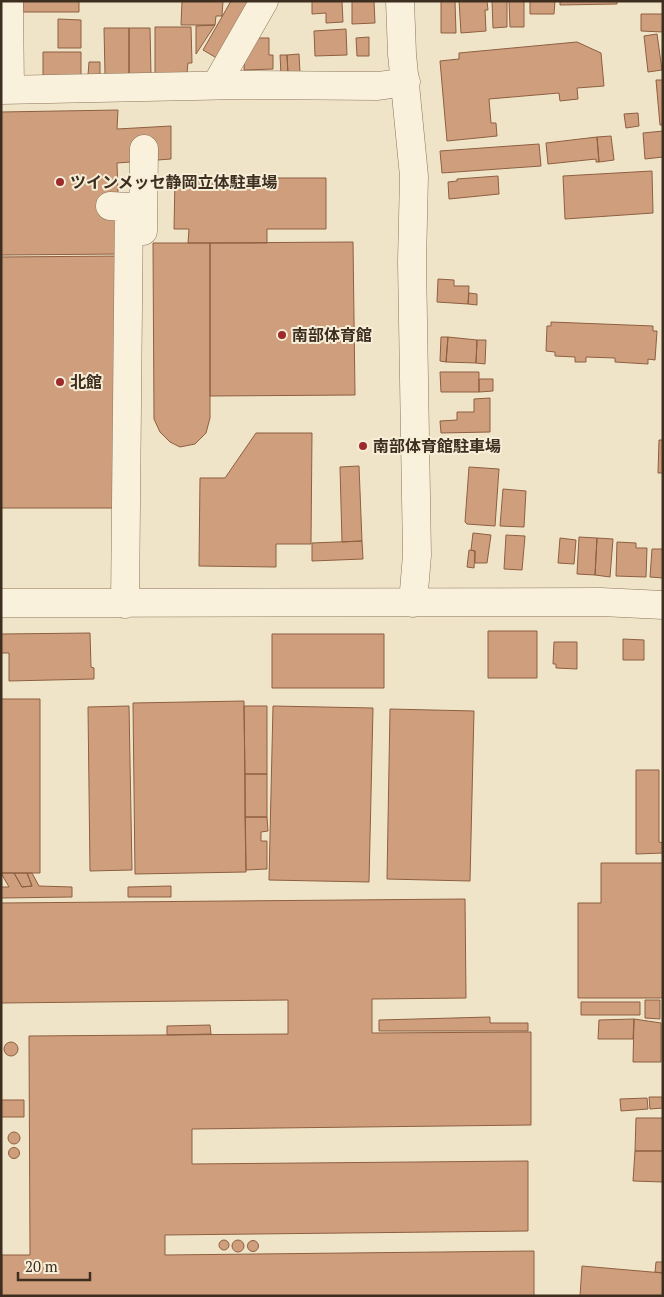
<svg xmlns="http://www.w3.org/2000/svg" width="664" height="1297" font-family="'PT Serif','Noto Sans JP',serif">
	<rect width="100%" height="100%" fill="#f0e4c8"/>
	<path fill="#cf9f7d" stroke="#8d5f41" d="M23,1H79V12H23Z
		M182,1H223L222,16H216L215,25H181Z
		M231,1H245L251,5L220,60L203,50Z
		M312,1H342L343,22L326,23V13L312,14Z
		M352,1H374L375,23L352,24Z
		M441,1H455L456,33H441Z
		M459,1H487L488,10H485L486,31L461,33Z
		M492,1H507V27L493,28Z
		M509,1H524V27H510Z
		M530,1H555L554,14H530Z
		M560,1H617V4L560,5Z
		M641,14H663V32L641,31Z
		M58,19L81,20V48H58Z
		M215,25L196,54V26Z
		M155,27H191L192,63H188L187,73L155,74Z
		M104,28H129V75H105Z
		M129,28H150L151,75H129Z
		M346,29L347,55L315,56L314,31Z
		M657,34L662,70L648,72L644,36Z
		M369,37V56H357L356,38Z
		M252,38H269V55H273V69L244,70L245,47Z
		M577,42L601,53L604,86L577,88L578,99L560,101L559,93L489,99L491,123H496L497,136L447,141L440,61L459,59V53Z
		M43,52H81V77L43,76Z
		M299,54L300,73L288,74L287,55Z
		M280,55H287L288,74H281Z
		M89,62H100V75H88Z
		M656,80H663V125H660Z
		M118,110L117,129L171,126V159L117,163L120,254L1,255V112Z
		M638,113L639,126L626,128L624,114Z
		M663,131V157L645,159L643,133Z
		M611,136L614,160L599,162L597,137Z
		M597,137L599,162H596V159L548,164L546,143Z
		M539,144L541,166L442,173L440,151Z
		M652,171L653,213L565,219L563,176Z
		M498,176L499,194L449,199L448,182L457,181V179Z
		M175,178H326V229H267V243H188L189,229H174Z
		M353,242L355,395L210,396V243Z
		M153,243H210V418L206,433L195,444L180,447L170,442L160,432L154,419Z
		M121,256L119,508H1V257Z
		M438,279L454,280V286H469L468,304L437,302Z
		M469,293L477,294V305L468,304Z
		M551,322L653,326V331H657L655,360L648,359V364L615,362V358L586,357V362H575V357L555,356V352L546,351L547,326H551Z
		M441,337H448L446,362L440,361Z
		M448,337L477,340L476,363L446,362Z
		M477,340H486L485,364L476,363Z
		M440,372H479V392H441Z
		M479,379H493V391L479,392Z
		M490,398V432L441,433L440,421L457,420V412H474V399Z
		M256,433H312L311,544H276V567L199,566L200,478H225Z
		M659,440H663V473H658Z
		M359,466L362,541L342,542L340,467Z
		M469,467L499,469L495,526L467,524L465,522Z
		M503,489L526,491L524,527L500,526Z
		M473,533L491,535L487,563H475V551L471,550Z
		M506,535L525,536L522,570L504,569Z
		M579,537L597,538L595,575L577,574Z
		M560,538L576,540L574,564L558,563Z
		M597,538L613,539L610,577L595,575Z
		M362,541L363,559L312,561V543Z
		M617,542L636,543V548H647L646,577L616,576Z
		M652,549H663V578L650,577Z
		M469,550L475,551L474,568L467,567Z
		M488,631H537V678H488Z
		M90,633L91,667L94,668V679L9,681V653H1V634Z
		M272,634H384V688H272Z
		M623,639L644,640V660H623Z
		M554,642H577V669L556,668V664H553Z
		M1,699H40V873H1Z
		M244,701L246,872L135,874L133,703Z
		M129,706L132,870L90,871L88,707Z
		M244,706H267V774H245Z
		M273,706L373,708L369,882L269,880Z
		M390,709L474,711L470,881L387,879Z
		M636,770H659V842L663,843V853L636,854Z
		M245,774H267V817H245Z
		M245,817H267L268,831L261,832V841H267V869L246,870Z
		M601,863H663V998H578V903H601Z
		M1,873H14L22,887L32,886L27,873H32L39,886L72,887V897L1,898V887H9Z
		M14,873H27L32,886L22,887Z
		M171,886V897H128V887Z
		M465,899L466,998L372,999V1033L531,1032V1125L192,1129V1164L528,1161V1231L165,1235V1255L534,1251V1296H2V1255H30L29,1036L288,1034V1000L1,1003V903Z
		M645,1000H660V1019L645,1018Z
		M581,1002H640V1015H581Z
		M490,1017V1023H528V1031H379V1020Z
		M634,1019L633,1039H598L599,1020Z
		M634,1019L661,1023V1062H633Z
		M210,1025L211,1034L167,1035V1026Z
		M4 1049a7 7 0 1 1 14 0a7 7 0 1 1-14 0Z
		M649,1097H662L663,1108L650,1109Z
		M647,1098L648,1109L621,1111L620,1099Z
		M1,1100H24V1117H1Z
		M636,1118H663V1151H635Z
		M8 1138a6 6 0 1 1 12 0a6 6 0 1 1-12 0Z
		M8.5 1153a5.5 5.5 0 1 1 11 0a5.5 5.5 0 1 1-11 0Z
		M635,1151H663V1182L633,1181Z
		M232 1246a6 6 0 1 1 12 0a6 6 0 1 1-12 0Z
		M219 1245a5 5 0 1 1 10 0a5 5 0 1 1-10 0Z
		M247.5 1246a5.5 5.5 0 1 1 11 0a5.5 5.5 0 1 1-11 0Z
		M656,1262H663V1273L655,1272Z
		M582,1266L663,1273V1296H580Z"/>
	<g fill="none" stroke-linecap="round" stroke-linejoin="round">
		<g stroke="#8d765c" stroke-width="29">
			<path id="minor" d="M9,1L10,90
				M400,1L402,54L414,176L412,262L417,555L413,603
				M216,85L264,1
				M1,90L242,85L378,86L406,82
				M110,206L129,207L125,604
				M143,231L144,149
				M1,603L601,602L663,605"/>
		</g>
		<use href="#minor" stroke="#faf1dc" stroke-width="28"/>
	</g>
	<g fill="#9e2a2b" stroke="#f7eed8" stroke-width="2">
		<circle cx="60" cy="182" r="5"/>
		<circle cx="282" cy="335" r="5"/>
		<circle cx="60" cy="382" r="5"/>
		<circle cx="363" cy="446" r="5"/>
	</g>
	<g text-anchor="middle" dominant-baseline="central" stroke-width="4" stroke-linejoin="round" paint-order="stroke">
		<g font-size="16" font-weight="bold" fill="#3d2e20" stroke="#f7eed8" text-anchor="start">
			<text x="70" y="182">ツインメッセ静岡立体駐車場</text>
			<text x="292" y="335">南部体育館</text>
			<text x="70" y="382">北館</text>
			<text x="373" y="446">南部体育館駐車場</text>
		</g>
	</g>
	<rect width="664" height="1297" fill="none" stroke="#3d2e20" stroke-width="5"/>
	<path d="M18 1272v8h72v-8" fill="none" stroke="#3d2e20" stroke-width="2.5"/>
	<text x="25" y="1272" font-size="15" fill="#3d2e20" stroke="#f7eed8" stroke-width="4" paint-order="stroke">20 m</text>
</svg>
